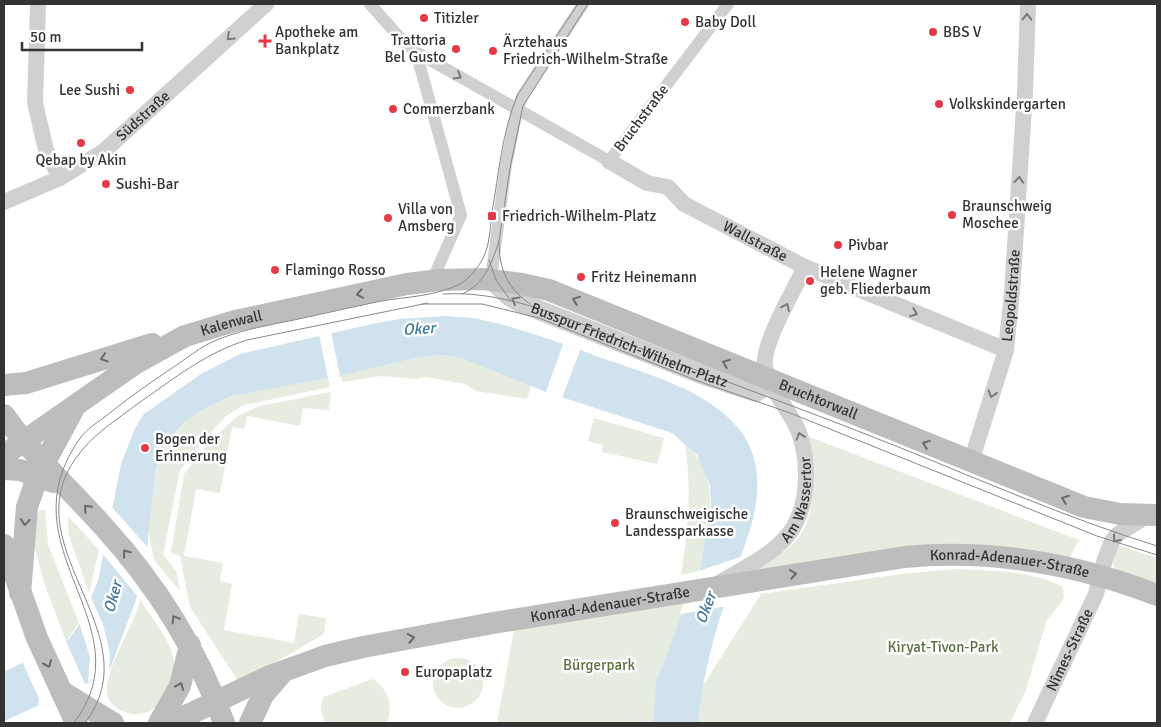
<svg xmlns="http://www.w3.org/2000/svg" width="1161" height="727" font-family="Signika,sans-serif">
	<rect width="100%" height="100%" fill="#fff"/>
	<path fill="#e6ecdf" d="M443,355L465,359L531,386L527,399L476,391L465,384L425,377L416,379L381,376L342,382L340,376L420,357Z
		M328,378L330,387L244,405L226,416L204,440L180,470L163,554L176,571L180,591L154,560L148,529L155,474L161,452L183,423L200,411L231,396Z
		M331,392L329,410L303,408L300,426L247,416L244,429L232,427L220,493L196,489L184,556L223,563L220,581L232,584L224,630L294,643L299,614L326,618L324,634L257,673L238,681L190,607L180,556L171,553L184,474L213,438L238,416L260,406Z
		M594,418L664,438L657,464L602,452L603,445L588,441Z
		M807,436L1079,540L1069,558L753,572C766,563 783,554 794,543C820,515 813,470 807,436Z
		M685,444C724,479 708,523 700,568L696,572L681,575C688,531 692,488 685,444Z
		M45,509L48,544L79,623L66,641L45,585L33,542L38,512Z
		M68,516L99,550L89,593L68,533Z
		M1117,545L1157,558V587L1118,572C1109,563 1113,556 1117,545Z
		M955,569C991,571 1031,570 1063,587L1064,598L1046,622L1026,690L1010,723H698L701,689L761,594L901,574Z
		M692,592L656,682L653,723H497L516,619Z
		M140,600C151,617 168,636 173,656C180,688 154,727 120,710C113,706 108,701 107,693C104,670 134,627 140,600Z
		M433 683a25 25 0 1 1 50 0a25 25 0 1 1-50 0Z
		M373,679C389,689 393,707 387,723H325L321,709L323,697Z"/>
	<path fill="#cfe2ee" d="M445,316C458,317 471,317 483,320C524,329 563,344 602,358C647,374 708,390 739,429C753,446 759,470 757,493C755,526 740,556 730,587C715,631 702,677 698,723H653L656,682L700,568L708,526L711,505L710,485L697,455L672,433L546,392L464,359L443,355L420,357L340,376L231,396L200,411L183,423L161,452L155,474L146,558L136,600L108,674L4,721V672L68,640L79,625L98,581L121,464L135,428L144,414L201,374L240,354L372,324L399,319Z"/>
	<path fill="#fff" d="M331,332L340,376L328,378L319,335Z
		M563,344L580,350L562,398L546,392Z
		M110,505L150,550L139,598L101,552Z
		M743,556L727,606L680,614L696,572Z
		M89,593L103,624L110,654L109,675L88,682L90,657L78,619Z
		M65,639L86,686L38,708L39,699L22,661Z"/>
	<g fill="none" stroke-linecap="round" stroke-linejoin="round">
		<path stroke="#d0d0d0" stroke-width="12" d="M370,4L401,39L416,52L609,161L728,4
			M416,52L461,215L432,281
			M491,279L506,165L517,110L522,97L583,4"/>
		<g stroke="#d0d0d0" stroke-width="16">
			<path d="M38,4L35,103L46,150L60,178"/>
			<path id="s1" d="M609,161L647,183L668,187L684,204L805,267L1006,350"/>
			<path id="s2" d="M4,202L60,178L104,151L266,4"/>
			<path id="s3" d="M971,462L1006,350L1012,292L1025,92L1028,4"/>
			<path id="s4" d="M719,583C768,554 805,541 806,477C806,458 803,438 794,422C785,405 767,384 765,365C762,344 795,288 805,267"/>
			<path id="s5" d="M1035,723L1096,594L1105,559L1112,541L1118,534L1147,516"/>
		</g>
		<path stroke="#d0d0d0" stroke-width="20" id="s6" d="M491,279L509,296L521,303L701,374L756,392L771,381"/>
		<g stroke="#bdbdbd" stroke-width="22">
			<path d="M4,385L26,383L152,344"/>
			<path d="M4,415C33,456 70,489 103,526C156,584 197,649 224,723"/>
			<path id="s7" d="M4,455L136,363L185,336L235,321L407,284L439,280L483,279L522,284L549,290L1084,507L1120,514L1157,515"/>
			<path d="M4,469L20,470L53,482"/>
			<path d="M4,545L37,638L76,723"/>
			<path d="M20,593L27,507L38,475L73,410"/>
			<path d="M61,691L113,723"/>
			<path d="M159,723L180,686L190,645"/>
			<path id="s8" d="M171,723L270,676L325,656L363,647L493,623L905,557C993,549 1075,563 1157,595"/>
			<path d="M250,723L263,695L281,674"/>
		</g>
		<path stroke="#888" stroke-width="1" d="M489,260L496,280L511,301
			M443,294C518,289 600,333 669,360C746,389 824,417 901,448C985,482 1070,519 1157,546
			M462,294C484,285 492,263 499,241
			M422,304H482L539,318L698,381L790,413L1097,536L1157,555
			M530,304C507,288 499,269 499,241L510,168L523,106L588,4
			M74,723C149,624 0,548 81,437C87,429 98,422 106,416C129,397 153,381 178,364C191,355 206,343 222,338C245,329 270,325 294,320C323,314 352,307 381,301C406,297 435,296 458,285C468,280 475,271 481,262C490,247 490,229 492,212C499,173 502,131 518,94L578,4
			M85,723C156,631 2,542 83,449C98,431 118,419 136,405C172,380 205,353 247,340L428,303"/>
	</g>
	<defs><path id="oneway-chevron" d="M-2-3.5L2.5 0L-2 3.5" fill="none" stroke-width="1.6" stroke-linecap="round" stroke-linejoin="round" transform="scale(1.25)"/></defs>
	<g stroke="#7a7a7a">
		<use href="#oneway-chevron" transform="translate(1027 17) rotate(-89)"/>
		<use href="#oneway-chevron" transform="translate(230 37) rotate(137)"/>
		<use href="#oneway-chevron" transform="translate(458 76) rotate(30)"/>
		<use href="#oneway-chevron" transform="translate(1019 180) rotate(-86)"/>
		<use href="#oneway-chevron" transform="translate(515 300) rotate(-149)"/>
		<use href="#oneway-chevron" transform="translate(786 307) rotate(-65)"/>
		<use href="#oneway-chevron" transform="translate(914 313) rotate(22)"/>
		<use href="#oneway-chevron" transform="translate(992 394) rotate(107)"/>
		<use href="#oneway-chevron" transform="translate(800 436) rotate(-109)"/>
		<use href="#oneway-chevron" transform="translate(1116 539) rotate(128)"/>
	</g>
	<g stroke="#6a6a6a">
		<use href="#oneway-chevron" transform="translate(360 294) rotate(169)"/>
		<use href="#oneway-chevron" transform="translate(576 300) rotate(-159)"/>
		<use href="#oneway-chevron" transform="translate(104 358) rotate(162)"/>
		<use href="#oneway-chevron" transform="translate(726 363) rotate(-158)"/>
		<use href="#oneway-chevron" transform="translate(926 444) rotate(-158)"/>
		<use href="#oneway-chevron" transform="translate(1065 499) rotate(-159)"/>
		<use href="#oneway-chevron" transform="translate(87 508) rotate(-133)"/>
		<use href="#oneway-chevron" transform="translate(25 522) rotate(96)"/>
		<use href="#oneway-chevron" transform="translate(126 553) rotate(-129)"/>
		<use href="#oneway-chevron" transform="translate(793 574) rotate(-9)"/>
		<use href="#oneway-chevron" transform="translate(175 619) rotate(-122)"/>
		<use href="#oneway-chevron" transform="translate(411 638) rotate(-10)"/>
		<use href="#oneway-chevron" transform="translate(48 664) rotate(66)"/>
		<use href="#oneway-chevron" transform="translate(180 686) rotate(-67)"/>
	</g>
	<g fill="#e63946" stroke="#fff" stroke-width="2">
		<circle cx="424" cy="18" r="5"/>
		<circle cx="685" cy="22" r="5"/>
		<circle cx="933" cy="32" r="5"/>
		<path d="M262.5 33.5h5v5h5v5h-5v5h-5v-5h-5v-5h5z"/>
		<circle cx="456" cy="49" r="5"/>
		<circle cx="493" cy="51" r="5"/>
		<circle cx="130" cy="90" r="5"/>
		<circle cx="939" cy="104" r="5"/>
		<circle cx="393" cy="109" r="5"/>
		<circle cx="81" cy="143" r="5"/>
		<circle cx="106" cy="184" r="5"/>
		<circle cx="952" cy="215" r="5"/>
		<rect x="487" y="211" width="10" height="10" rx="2.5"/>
		<circle cx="388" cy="218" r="5"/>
		<circle cx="838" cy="245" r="5"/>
		<circle cx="275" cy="270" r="5"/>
		<circle cx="581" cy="277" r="5"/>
		<circle cx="810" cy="281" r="5"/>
		<circle cx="145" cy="448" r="5"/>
		<circle cx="615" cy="523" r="5"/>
		<circle cx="405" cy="672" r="5"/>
	</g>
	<g text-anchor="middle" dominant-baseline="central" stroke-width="5" stroke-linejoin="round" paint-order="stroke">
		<g font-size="15" fill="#333" stroke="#fff" text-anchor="start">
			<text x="434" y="18">Titizler</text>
			<text x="695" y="22">Baby Doll</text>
			<text x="275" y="32">Apotheke am<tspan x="275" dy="17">Bankplatz</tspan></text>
			<text x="943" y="32">BBS V</text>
			<text x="446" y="40" text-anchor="end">Trattoria<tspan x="446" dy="17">Bel Gusto</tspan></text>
			<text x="503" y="42">Ärztehaus<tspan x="503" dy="17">Friedrich-Wilhelm-Straße</tspan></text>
			<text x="120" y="90" text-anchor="end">Lee Sushi</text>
			<text x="949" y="104">Volkskindergarten</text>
			<text x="403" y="109">Commerzbank</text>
			<text x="81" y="160" text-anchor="middle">Qebap by Akin</text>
			<text x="116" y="184">Sushi-Bar</text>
			<text x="962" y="206">Braunschweig<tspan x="962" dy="17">Moschee</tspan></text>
			<text x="398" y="209">Villa von<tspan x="398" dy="17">Amsberg</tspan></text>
			<text x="502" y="216">Friedrich-Wilhelm-Platz</text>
			<text x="848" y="245">Pivbar</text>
			<text x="285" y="270">Flamingo Rosso</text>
			<text x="820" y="272">Helene Wagner<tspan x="820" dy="17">geb. Fliederbaum</tspan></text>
			<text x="591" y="277">Fritz Heinemann</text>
			<text x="155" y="439">Bogen der<tspan x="155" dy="17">Erinnerung</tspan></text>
			<text x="625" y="514">Braunschweigische<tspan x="625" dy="17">Landessparkasse</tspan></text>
			<text x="415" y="672">Europaplatz</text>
		</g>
		<g font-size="15" fill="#333" stroke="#fff">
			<text stroke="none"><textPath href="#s2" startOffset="165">Südstraße</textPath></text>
			<text transform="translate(641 118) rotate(-53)">Bruchstraße</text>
			<text stroke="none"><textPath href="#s1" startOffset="169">Wallstraße</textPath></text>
			<text stroke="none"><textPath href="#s3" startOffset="172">Leopoldstraße</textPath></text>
			<text stroke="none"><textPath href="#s7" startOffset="265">Kalenwall</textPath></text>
			<text stroke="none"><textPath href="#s6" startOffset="155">Busspur Friedrich-Wilhelm-Platz</textPath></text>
			<text stroke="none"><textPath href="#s7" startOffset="879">Bruchtorwall</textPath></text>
			<text stroke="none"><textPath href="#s4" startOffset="122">Am Wassertor</textPath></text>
			<text stroke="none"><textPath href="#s8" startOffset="862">Konrad-Adenauer-Straße</textPath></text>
			<text stroke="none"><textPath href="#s8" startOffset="458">Konrad-Adenauer-Straße</textPath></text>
			<text stroke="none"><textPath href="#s5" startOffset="81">Nîmes-Straße</textPath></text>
		</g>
		<g font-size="15" fill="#56703f" stroke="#fff">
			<text x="943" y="647">Kiryat-Tivon-Park</text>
			<text x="599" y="665">Bürgerpark</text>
		</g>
		<g font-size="16" font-style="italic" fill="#3f7597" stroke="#fff">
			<text transform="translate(419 329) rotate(-4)">Oker</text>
			<text transform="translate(113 597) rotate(-75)">Oker</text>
			<text transform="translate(706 608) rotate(-69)">Oker</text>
		</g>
	</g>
	<rect width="1161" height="727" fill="none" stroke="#333333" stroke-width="10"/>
	<path d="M22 42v8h120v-8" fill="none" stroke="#333333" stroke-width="2.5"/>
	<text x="30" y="42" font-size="15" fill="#333333" stroke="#ffffff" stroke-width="4" paint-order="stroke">50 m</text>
</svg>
